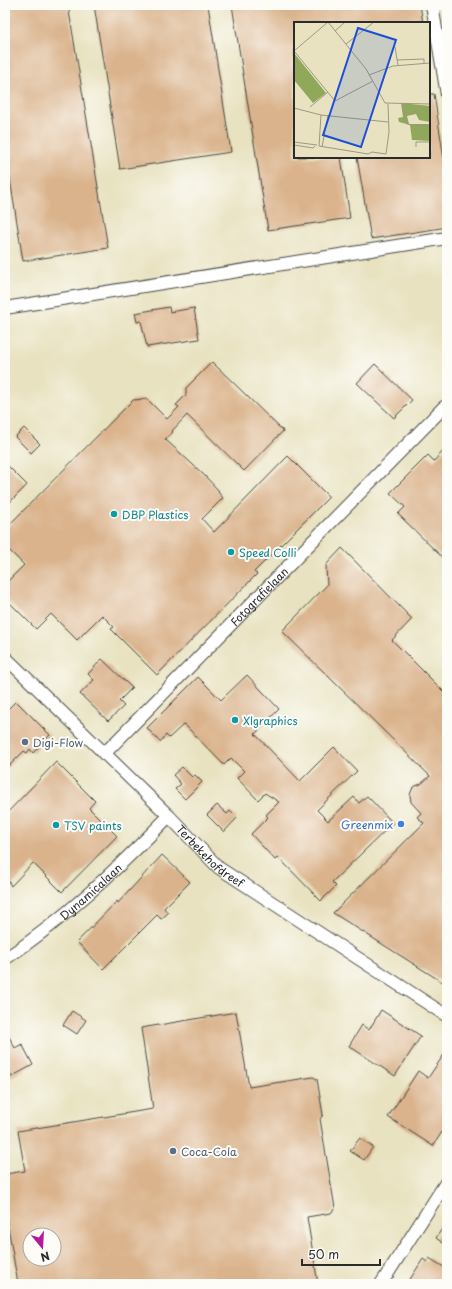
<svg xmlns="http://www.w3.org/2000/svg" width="452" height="1289" font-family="'Playpen Sans',sans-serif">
	<rect width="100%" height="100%" fill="#fdfcf7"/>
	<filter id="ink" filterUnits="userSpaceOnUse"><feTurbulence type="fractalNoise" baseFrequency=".025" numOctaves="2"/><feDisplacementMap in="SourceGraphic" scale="8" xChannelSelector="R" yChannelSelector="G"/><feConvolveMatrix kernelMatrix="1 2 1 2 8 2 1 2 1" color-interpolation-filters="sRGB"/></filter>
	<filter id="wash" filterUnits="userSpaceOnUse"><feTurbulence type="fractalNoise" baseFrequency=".012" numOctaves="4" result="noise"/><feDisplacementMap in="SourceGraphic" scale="16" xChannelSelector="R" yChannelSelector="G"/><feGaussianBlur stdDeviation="0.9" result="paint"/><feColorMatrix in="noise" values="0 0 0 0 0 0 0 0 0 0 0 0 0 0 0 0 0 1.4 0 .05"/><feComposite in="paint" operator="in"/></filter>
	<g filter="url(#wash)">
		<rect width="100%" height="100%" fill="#e8e2c0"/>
		<g id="blocks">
			<path fill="#dab38c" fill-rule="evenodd" d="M5,5H68L108,248L23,261L5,147Z
				M94,5H208L231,152L120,169Z
				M232,5H420L423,23H295V157H341L350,218L268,230Z
				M429,94H434L447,179V227L371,239L357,157H429Z
				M169,307L170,312L194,308L199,339L147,347L141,321L137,322L135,313Z
				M212,362L283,431L244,471L187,415L172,431L173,432L165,439L204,475L219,491L218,492L223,498L202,519L214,532L288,456L329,497L254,572L257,574L157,675L111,629L114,627L102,615L77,640L51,614L36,629L5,598V584L24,565L5,546V529L133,400L147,399L167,419L179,407L176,405L186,395V388Z
				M375,364L412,400L394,418L357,383Z
				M24,428L40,444L31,453L15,437Z
				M447,447V562L398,514L405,507L390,493L428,455L434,461Z
				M5,463L27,485L5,507Z
				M342,548L412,619L392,640L447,695V985L333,913L424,823L417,817L421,813L411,802L410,795L413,787L421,784L430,776L282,631L327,585L326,565Z
				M102,659L132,688L119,701L124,706L108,721L80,694L94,680L88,674Z
				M247,675L279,709L255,734L300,781L334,747L357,771L317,810L328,821L354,797L359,803L367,796L393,823L332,882L336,886L321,901L278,857L275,860L251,834L268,817L266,815L279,802L265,793L258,800L237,778L244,771L231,758L224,765L184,724L169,738L166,735L160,742L147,728L198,677L221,700Z
				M16,701L50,735L33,753L30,749L27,753L24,751L5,770V712Z
				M56,762L95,801L89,808L117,836L62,892L33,863L11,886L5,875V815Z
				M182,767L192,777L195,775L202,782L185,799L175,789L181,784L173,775Z
				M217,805L227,814L230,811L237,818L224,832L207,815Z
				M162,855L190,882L164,908L168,913L161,919L157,915L103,969L77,942L117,901L118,903Z
				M381,1010L421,1036L395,1076L349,1046L362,1025L369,1030Z
				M72,1011L86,1020L77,1034L63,1025Z
				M236,1012L249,1087L313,1077L317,1079L323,1115L320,1119L335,1208L331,1213L307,1217L318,1284H18L5,1209V1174L25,1171L18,1131L153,1109L141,1028ZM30,1235H54V1259H30Z
				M5,1029L15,1048L22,1044L33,1065L11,1077L5,1065Z
				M447,1050V1124L433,1146L388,1117L418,1071L428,1078Z
				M360,1138L373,1147L364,1160L350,1151Z
				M447,1221V1246L436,1238Z
				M429,1258L447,1269V1284H407L423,1259L427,1262Z"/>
		</g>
	</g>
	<g filter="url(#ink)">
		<use href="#blocks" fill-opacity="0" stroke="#474641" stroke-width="1"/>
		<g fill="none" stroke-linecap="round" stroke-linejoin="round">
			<g stroke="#474641" stroke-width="14">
				<g id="minor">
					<path d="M432,5L447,95"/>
					<path d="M5,308L447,238"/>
					<path id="s1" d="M5,657L169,816L219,868L447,1016"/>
					<path id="s2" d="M104,754L444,407L447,408"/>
					<path id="s3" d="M5,959C66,918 118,868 169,816"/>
					<path d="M381,1284L447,1181"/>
				</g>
			</g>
			<use href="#minor" stroke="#fff" stroke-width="12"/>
		</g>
	</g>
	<g fill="#0f9aa8" stroke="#fdfcf7" stroke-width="1.5">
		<circle cx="114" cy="514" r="4"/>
		<circle cx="231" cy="552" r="4"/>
		<circle cx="235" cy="720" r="4"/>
		<circle cx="56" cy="825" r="4"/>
	</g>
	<g fill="#5c6f8a" stroke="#fdfcf7" stroke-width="1.5">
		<circle cx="25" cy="742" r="4"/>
		<circle cx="173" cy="1151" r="4"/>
	</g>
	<circle fill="#3f7fe0" stroke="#fdfcf7" stroke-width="1.5" cx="401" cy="824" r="4"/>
	<g text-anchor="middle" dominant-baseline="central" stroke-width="4" stroke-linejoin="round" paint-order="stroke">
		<g font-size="11" fill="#0d838f" stroke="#fdfcf7" text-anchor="start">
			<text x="122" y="514">DBP Plastics</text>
			<text x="239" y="552">Speed Colli</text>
			<text x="243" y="720">Xlgraphics</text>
			<text x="64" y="825">TSV paints</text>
		</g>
		<g font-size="11" fill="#2b2b2b" stroke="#fdfcf7">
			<text stroke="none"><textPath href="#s2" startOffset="221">Fotografielaan</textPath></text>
			<text stroke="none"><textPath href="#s1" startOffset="286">Terbekehofdreef</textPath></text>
			<text stroke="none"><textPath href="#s3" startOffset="109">Dynamicalaan</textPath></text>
		</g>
		<g font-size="11" fill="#4e5e75" stroke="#fdfcf7" text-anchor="start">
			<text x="33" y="742">Digi-Flow</text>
			<text x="181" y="1151">Coca-Cola</text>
		</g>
		<g font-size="11" fill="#366cbe" stroke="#fdfcf7" text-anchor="end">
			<text x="393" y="824">Greenmix</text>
		</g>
	</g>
	<g transform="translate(294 22)">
		<rect width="136" height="136" fill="#e8e2c0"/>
		<path d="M0,31L32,71L19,81L0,58ZM107,81L136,84V100L125,98L122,92L113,94L115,102H136V119L118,118L116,103L105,100L104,96L109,95Z" fill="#90a85a"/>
		<path fill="none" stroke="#9c9984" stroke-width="1" d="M34,0L72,47L91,81L136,82M41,9L51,0M52,22L80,0M101,25L104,43M0,29L41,79L79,59M0,29L34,0M103,38L130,37V41M75,53L99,44L136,41M109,81L113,102L136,105M16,85L34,70M0,86L27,93L25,124L74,132L78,130L92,132L95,110L94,82M27,93L94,100M0,120L23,123M0,123L19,126L21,124M28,125L34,93M122,125V120H136"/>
		<path fill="#1d4ed8" fill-opacity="0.15" stroke="#1d4ed8" stroke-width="2" d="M64,6L102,18L67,125L29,113Z"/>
		<rect width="136" height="136" fill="none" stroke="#2b2b2b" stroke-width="2"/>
	</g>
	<rect width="452" height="1289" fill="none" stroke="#fdfcf7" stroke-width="20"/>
	<g transform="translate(42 1247) rotate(162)"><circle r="19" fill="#fdfcf7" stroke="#a9a8a5"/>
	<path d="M0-3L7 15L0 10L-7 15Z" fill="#b5179e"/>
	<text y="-6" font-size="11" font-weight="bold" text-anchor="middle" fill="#2b2b2b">N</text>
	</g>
	<path d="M302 1259v6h78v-6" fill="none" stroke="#2b2b2b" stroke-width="2"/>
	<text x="308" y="1259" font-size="12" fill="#2b2b2b" stroke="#fdfcf7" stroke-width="3" paint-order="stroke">50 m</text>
</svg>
